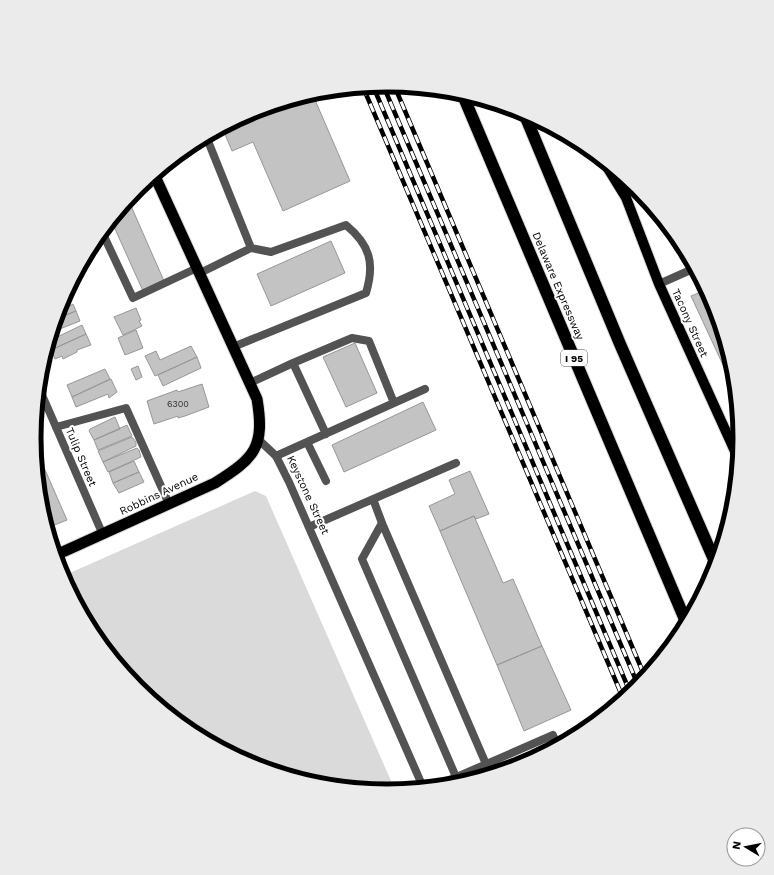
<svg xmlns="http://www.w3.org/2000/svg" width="774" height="875" font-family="'Work Sans',sans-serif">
	<rect width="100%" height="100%" fill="#fff"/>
	<path fill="#dadada" d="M255,491L266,496L395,790H387C364,788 340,788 318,784C225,764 149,710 94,634C82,617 73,595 63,576Z"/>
	<path fill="#c3c3c3" stroke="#979797" d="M312,93L350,181L283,211L253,142L232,151L222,127L252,111Z
		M128,199L164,281L143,291L111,220Z
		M331,241L345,273L271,306L257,274Z
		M706,290L713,303L733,369L736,393L691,296Z
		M73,304L76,311L56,319L59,307L65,305L66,308Z
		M136,308L141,320L139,321L142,326L123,335L114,317Z
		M76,311L80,321L52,332L56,319Z
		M82,325L86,334L51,350L48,344L49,341Z
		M136,330L143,348L125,355L118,338Z
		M86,334L91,345L77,350V352L63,359L62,356L55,359L51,350Z
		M355,343L377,393L346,407L323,357Z
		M191,346L197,357L155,376L145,356L156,351L160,360Z
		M197,357L201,368L163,386L158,375Z
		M138,366L142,377L136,380L131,369Z
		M105,369L110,379L72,397L67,385Z
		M111,379L117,392L109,398L108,394L76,407L72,397Z
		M202,384L209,407L185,416L178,418V416L154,424L147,401L177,390L178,392Z
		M423,402L436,430L344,472L332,445Z
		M115,417L120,429L94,440L89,431L90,429Z
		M127,425L132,436L98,450L94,440Z
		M132,437L136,442V446L103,462L98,451Z
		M35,447L67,520L47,528L41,506Z
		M137,448L139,450L141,457L108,472L103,462Z
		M134,461L139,472L113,483L109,472Z
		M470,471L489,514L476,519L474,516L440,531L429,506L455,494L449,480Z
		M139,472L144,482L119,493L113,483Z
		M474,516L503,583L513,579L542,646L497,665L440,531Z
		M542,646L571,710L524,731L497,665Z"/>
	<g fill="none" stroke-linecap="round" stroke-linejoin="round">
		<g stroke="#dbdbdb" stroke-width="12">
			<path id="primary" d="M621,175L625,195L659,284L738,458"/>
		</g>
		<g stroke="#dbdbdb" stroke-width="13">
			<path id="trunk" d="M604,161L625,195
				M56,555L215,483C255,458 265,447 257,399L154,174"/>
		</g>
		<g stroke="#dbdbdb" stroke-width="14">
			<path id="motorway" d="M462,93L686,622
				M524,113L620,344L716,564"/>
		</g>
		<path stroke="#535353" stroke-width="8" d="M206,136L251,248
			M102,232L133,298L197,268
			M200,273L251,248L271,252L346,225C370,245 375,263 366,293L233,347
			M293,363L352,338L369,341L394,403
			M250,383L293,363L326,434
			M56,427L126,408L169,504
			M307,442L326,481
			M731,443L740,440
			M276,456L425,389
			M373,499L382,523L362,559L456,777
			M382,523L486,764
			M309,527L456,463
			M436,786L553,735L557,745"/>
		<path stroke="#535353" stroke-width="8" d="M659,284L695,268
			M39,388L103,535
			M259,440L276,456L289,482L423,787"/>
		<use href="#primary" stroke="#000" stroke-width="10"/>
		<use href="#trunk" stroke="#000" stroke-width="11"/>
		<use href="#motorway" stroke="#000" stroke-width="12"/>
		<g stroke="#000" stroke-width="4.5">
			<path id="rail" d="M383,85L638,685
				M394,85L645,677
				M373,86L630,692
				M363,87L623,698"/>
		</g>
		<use href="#rail" stroke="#fff" stroke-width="3" stroke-dasharray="9" stroke-linecap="butt"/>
	</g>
	<g text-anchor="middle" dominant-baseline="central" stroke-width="4" stroke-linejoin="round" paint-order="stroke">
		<g font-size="9" fill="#313131">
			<text x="178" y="404">6300</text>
		</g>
		<rect fill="#fff" stroke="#4c4c4c" stroke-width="1" x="561" y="350" width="26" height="16" rx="3"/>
		<g font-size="10" font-weight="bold" fill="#000">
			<text x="574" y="358">I 95</text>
		</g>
		<g font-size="11" fill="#000" stroke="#fff">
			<text transform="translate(558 286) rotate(67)">Delaware Expressway</text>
			<text transform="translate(690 323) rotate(66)">Tacony Street</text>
			<text transform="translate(81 457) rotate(67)">Tulip Street</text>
			<text transform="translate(159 494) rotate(-25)">Robbins Avenue</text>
			<text transform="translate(308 495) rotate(65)">Keystone Street</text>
		</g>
	</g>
	<path d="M0 0H774V875H0ZM41 438a346 346 0 1 1 692 0a346 346 0 1 1-692 0Z" fill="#ebebeb" fill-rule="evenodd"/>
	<path fill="none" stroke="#000" stroke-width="5" d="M41 438a346 346 0 1 1 692 0a346 346 0 1 1-692 0Z"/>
	<g transform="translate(746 847) rotate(280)"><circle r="19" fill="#ffffff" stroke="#999999"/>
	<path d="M0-3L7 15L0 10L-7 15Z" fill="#000000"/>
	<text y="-6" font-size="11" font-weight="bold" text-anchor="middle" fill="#000000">N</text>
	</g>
</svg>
